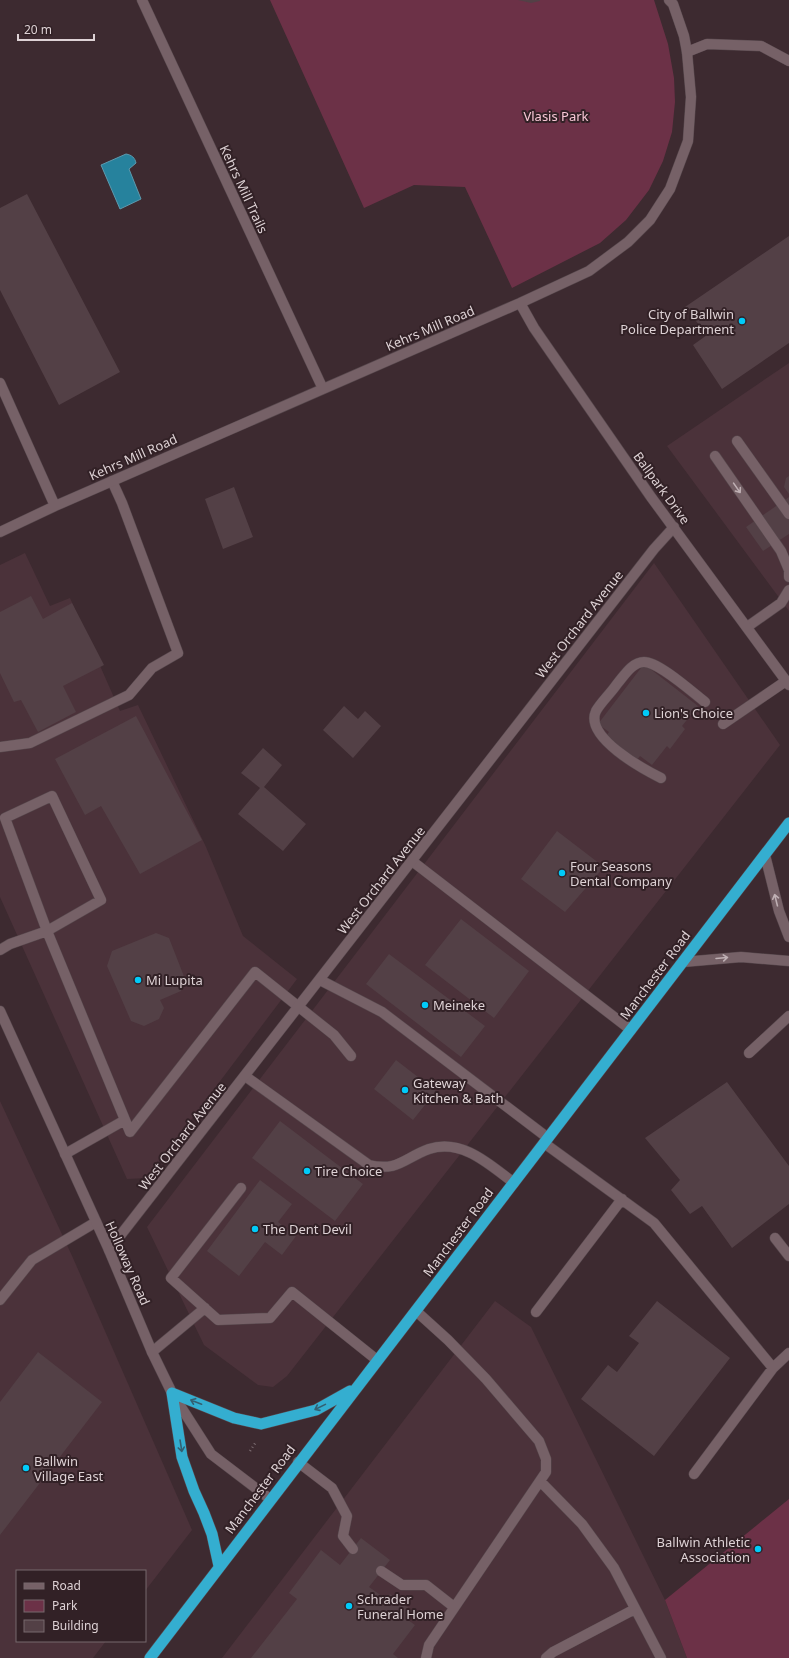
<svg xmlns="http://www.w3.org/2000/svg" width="789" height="1658" font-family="'Noto Sans',sans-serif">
	<rect width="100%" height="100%" fill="#3d2a30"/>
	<path fill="#4b323a" d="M789,363V611L667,446Z
		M25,553L50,606L70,598L120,711L138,705L206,847L243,936L297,979L147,1178L127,1179L0,897V565Z
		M654,563L780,745L287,1376L273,1387L258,1385L204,1345L147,1227Z
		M0,1101L73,1258L192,1530L145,1591V1571H17V1641H106L93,1658H0Z
		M495,1301L531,1327L665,1600L687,1658H222Z"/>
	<path fill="#6c3147" d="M270,0H654L668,44L674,78L675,102L672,132L663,161L649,190L626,220L600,243L512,288L465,187L414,185L364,208Z
		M789,1499V1658H687L665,1600Z"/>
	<path fill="#26829d" stroke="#5d9aae" d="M126,154C132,155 135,158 136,163L129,169L141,199L120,209L101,165Z"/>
	<path fill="#534046" d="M518,0H540V1L531,3Z
		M27,194L120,372L59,405L0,290V208Z
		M789,236V343L722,389L693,345L707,335L685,307Z
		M789,476V494L784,487L786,478Z
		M234,487L253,537L223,549L205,499Z
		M789,497V534L763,551L746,527Z
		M31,596L43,619L72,603L104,665L63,686L76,712L38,732L21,700L14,702L0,673V612Z
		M644,664L698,706L682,726L685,729L670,749L667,746L652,765L640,756L637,760L606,736L609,732L598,724Z
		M344,706L358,719L365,711L381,726L353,758L323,730Z
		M136,716L202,840L140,874L101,806L85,815L55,759Z
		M263,748L282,765L264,787L306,824L283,851L238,814L260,788L241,773Z
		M557,831L604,867L565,912L521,879Z
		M461,919L529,971L494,1018L425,965Z
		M156,933L169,938L185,979L181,991L160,1000L164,1008L159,1019L144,1026L131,1021L107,966L112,951Z
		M389,954L485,1026L461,1057L366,984Z
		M396,1060L436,1091L413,1120L374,1089Z
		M727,1082L789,1166V1204L732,1248L702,1206L690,1214L671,1190L680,1180L645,1138Z
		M280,1121L363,1184L335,1221L252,1158Z
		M260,1180L292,1204L278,1222L296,1236L282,1255L265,1242L239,1276L207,1251Z
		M657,1301L730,1358L654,1456L581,1399L608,1365L617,1372L639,1343L629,1336Z
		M38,1352L102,1402L0,1535V1402Z
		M361,1538L390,1560L369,1587L386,1599L390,1594L414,1612L408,1620L415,1625L393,1654L398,1658H251L297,1599L289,1593L321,1550L340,1565Z"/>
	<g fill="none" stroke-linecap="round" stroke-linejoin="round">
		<g stroke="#57484d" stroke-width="11">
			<path id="service" d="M687,52L707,44L761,46L789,61
				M737,441L789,514
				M715,456L781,551L789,570V577
				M747,627L781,603L789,590
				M723,724L786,681
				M0,747L30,743L129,695L152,668L178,653L122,503L112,481
				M661,778C643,769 584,737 596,711C601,702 611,693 617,684C624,676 632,662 644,662C659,662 692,692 705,702
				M52,796L101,900L47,931L5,818Z
				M765,855L779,911L789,937
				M412,861L631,1030
				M0,950L10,944L47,931L130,1132L255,972L334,1035L351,1056
				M683,962L741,957L789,961
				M320,980L382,1012L548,1138
				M749,1053L789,1016
				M245,1076L369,1165C398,1172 404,1158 429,1149C462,1138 490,1165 514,1183
				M544,1143L654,1223L773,1368L694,1474
				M65,1154L125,1120
				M241,1188L171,1278L218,1320L270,1318L292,1292L377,1360
				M775,1238L789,1256
				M0,1300L32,1260L96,1222
				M416,1311L448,1340L486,1379L539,1441L546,1459V1472L429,1645L426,1658
				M536,1312L622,1199
				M152,1352L205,1308
				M773,1368L789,1353
				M298,1462L332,1488L347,1516L343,1536L353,1549
				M540,1481L582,1524L614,1568L661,1658
				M381,1571L402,1585H426L454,1607
				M546,1658L553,1652L635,1609"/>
		</g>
		<g stroke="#57484d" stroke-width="11">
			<path id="minor" d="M142,0L323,389
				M520,303L534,328L651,497L789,685
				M0,383L55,506
				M0,532L55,506L520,303L589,271L628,242L650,220L670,189L688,141L691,97L687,52L684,36L673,4L669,0
				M109,1250L654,549L674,527"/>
		</g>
		<g stroke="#57484d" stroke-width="11">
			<path id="tertiary" d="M0,1011L109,1250L152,1352L172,1393L211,1454L270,1499"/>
		</g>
		<g stroke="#57484d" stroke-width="12">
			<path id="trunk" d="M172,1393L234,1418L261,1424L316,1410L350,1391
				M172,1393L182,1457L194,1491L204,1513L212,1534L219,1566
				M150,1658L789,823"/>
		</g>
		<path stroke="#7c6c71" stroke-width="2.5" stroke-dasharray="1 3" stroke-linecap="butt" d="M250,1451L256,1442"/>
		<use href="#service" stroke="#766167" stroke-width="10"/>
		<use href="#minor" stroke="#766167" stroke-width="10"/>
		<use href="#tertiary" stroke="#766167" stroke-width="10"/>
		<use href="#trunk" stroke="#34aed0" stroke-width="11"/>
	</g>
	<defs><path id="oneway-shaft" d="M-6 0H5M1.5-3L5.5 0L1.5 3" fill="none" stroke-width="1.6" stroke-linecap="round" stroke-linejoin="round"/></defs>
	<g stroke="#bfb0b4">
		<use href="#oneway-shaft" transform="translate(737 488) rotate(55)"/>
		<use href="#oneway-shaft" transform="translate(776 900) rotate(-104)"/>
		<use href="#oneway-shaft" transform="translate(722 958) rotate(-5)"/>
	</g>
	<g stroke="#336072">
		<use href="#oneway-shaft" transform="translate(196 1402) rotate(-159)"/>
		<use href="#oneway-shaft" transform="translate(320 1407) rotate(154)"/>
		<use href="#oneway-shaft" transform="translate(181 1446) rotate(81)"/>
	</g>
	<g fill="#00cbf9" stroke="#322126" stroke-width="1.5">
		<circle cx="742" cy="321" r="4"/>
		<circle cx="646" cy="713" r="4"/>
		<circle cx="562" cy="873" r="4"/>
		<circle cx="138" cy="980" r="4"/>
		<circle cx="425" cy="1005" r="4"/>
		<circle cx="405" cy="1090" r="4"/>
		<circle cx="307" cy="1171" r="4"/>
		<circle cx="255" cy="1229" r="4"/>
		<circle cx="26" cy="1468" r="4"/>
		<circle cx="758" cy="1549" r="4"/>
		<circle cx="349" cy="1606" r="4"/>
	</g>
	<g text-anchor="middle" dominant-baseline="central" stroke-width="4" stroke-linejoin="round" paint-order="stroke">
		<g font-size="13" fill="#f8c7d6" stroke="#322126">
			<text x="556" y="116">Vlasis Park</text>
		</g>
		<g font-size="13" fill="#ded2d5" stroke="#322126">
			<text transform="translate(244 189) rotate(65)">Kehrs Mill Trails</text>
			<text transform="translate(430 328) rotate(-23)">Kehrs Mill Road</text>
			<text transform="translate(133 457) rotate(-24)">Kehrs Mill Road</text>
			<text transform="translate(662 488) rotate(54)">Ballpark Drive</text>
			<text transform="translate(579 624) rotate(-52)">West Orchard Avenue</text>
			<text transform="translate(381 880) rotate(-52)">West Orchard Avenue</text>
			<text transform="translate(655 975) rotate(-53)">Manchester Road</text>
			<text transform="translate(182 1136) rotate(-52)">West Orchard Avenue</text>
			<text transform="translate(458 1232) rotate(-53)">Manchester Road</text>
			<text transform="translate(128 1263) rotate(66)">Holloway Road</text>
			<text transform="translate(260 1489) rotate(-53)">Manchester Road</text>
		</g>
		<g font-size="13" fill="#ded2d5" stroke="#322126" text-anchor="start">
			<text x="734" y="314" text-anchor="end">City of Ballwin<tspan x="734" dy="15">Police Department</tspan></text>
			<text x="654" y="713">Lion's Choice</text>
			<text x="570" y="866">Four Seasons<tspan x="570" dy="15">Dental Company</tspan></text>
			<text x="146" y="980">Mi Lupita</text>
			<text x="433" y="1005">Meineke</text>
			<text x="413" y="1083">Gateway<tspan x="413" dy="15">Kitchen &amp; Bath</tspan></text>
			<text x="315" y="1171">Tire Choice</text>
			<text x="263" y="1229">The Dent Devil</text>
			<text x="34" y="1461">Ballwin<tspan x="34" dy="15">Village East</tspan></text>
			<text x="750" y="1542" text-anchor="end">Ballwin Athletic<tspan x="750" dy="15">Association</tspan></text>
			<text x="357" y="1599">Schrader<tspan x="357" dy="15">Funeral Home</tspan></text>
		</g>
	</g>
	<rect x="16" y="1570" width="130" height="72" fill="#322126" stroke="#77686c"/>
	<rect x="24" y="1583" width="20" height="6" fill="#766167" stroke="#77686c"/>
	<text x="52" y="1590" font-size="12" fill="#ded2d5">Road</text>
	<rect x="24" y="1600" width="20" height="12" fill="#6c3147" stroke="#77686c"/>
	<text x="52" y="1610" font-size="12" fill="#ded2d5">Park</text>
	<rect x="24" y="1620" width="20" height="12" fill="#534046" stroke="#77686c"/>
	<text x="52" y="1630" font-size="12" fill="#ded2d5">Building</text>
	<path d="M18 34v6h76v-6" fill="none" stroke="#ded2d5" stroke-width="2"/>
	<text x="24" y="34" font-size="12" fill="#ded2d5" stroke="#322126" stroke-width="3" paint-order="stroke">20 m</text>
</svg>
